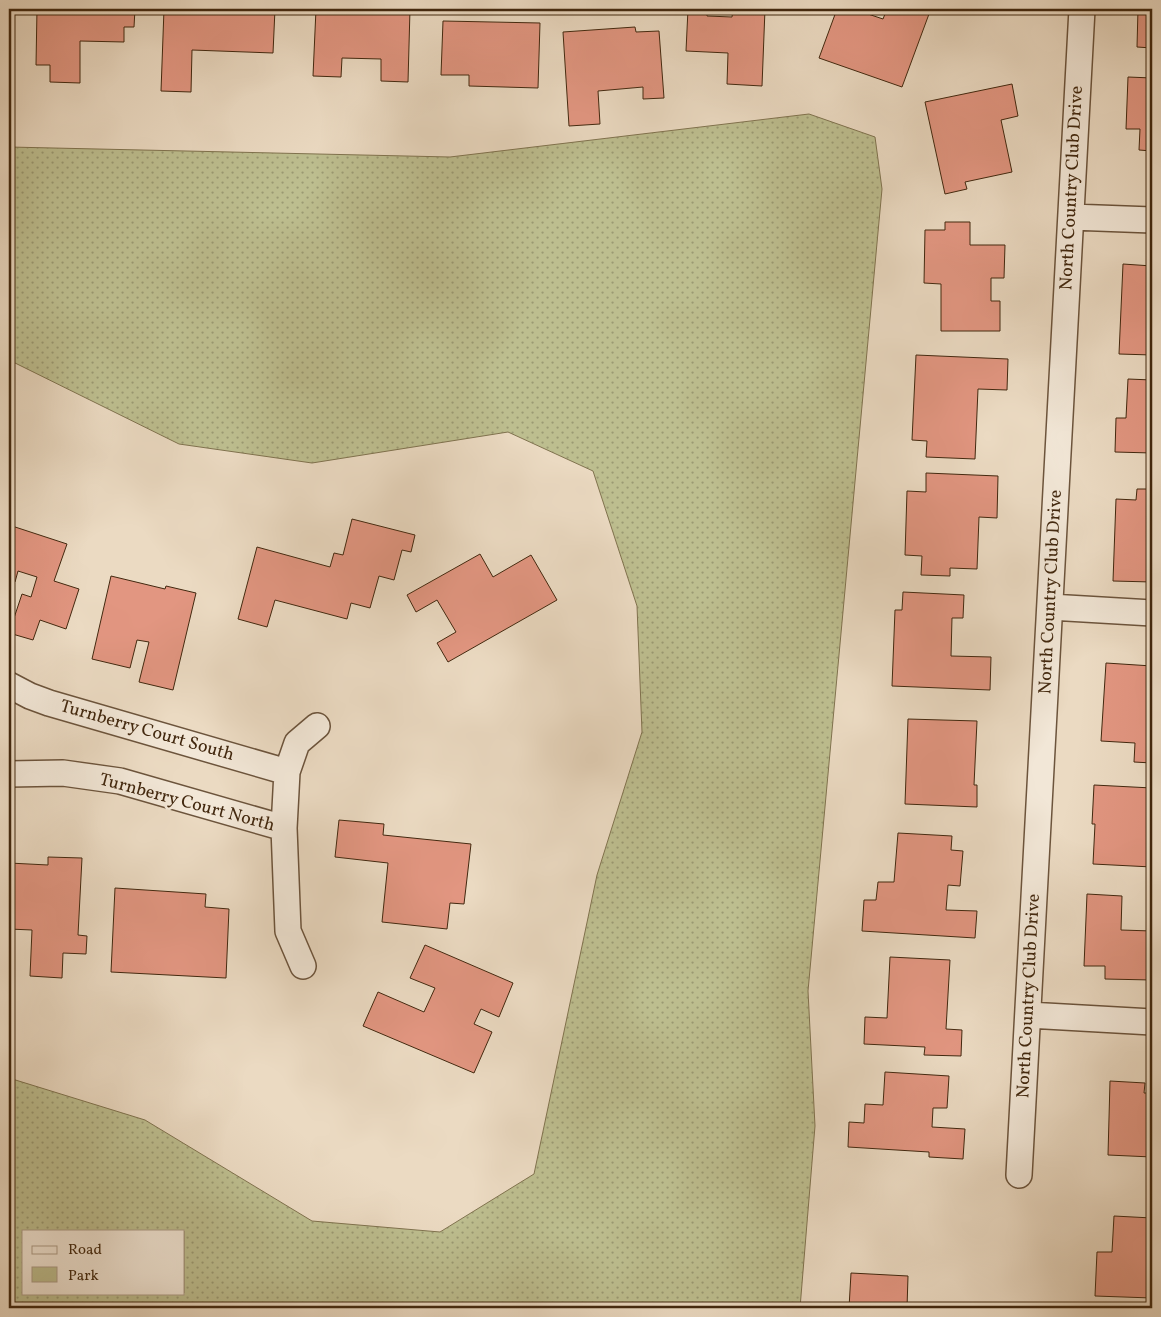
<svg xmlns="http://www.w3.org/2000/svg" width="1161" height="1317" font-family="Vollkorn,serif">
	<defs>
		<pattern id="green-dots" width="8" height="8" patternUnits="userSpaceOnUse" patternTransform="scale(1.25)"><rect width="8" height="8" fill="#bdbe8f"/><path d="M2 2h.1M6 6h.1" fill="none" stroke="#9b9a73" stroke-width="1.8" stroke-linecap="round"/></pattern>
	</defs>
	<rect width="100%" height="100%" fill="#ebdac2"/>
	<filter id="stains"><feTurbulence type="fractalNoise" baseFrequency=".004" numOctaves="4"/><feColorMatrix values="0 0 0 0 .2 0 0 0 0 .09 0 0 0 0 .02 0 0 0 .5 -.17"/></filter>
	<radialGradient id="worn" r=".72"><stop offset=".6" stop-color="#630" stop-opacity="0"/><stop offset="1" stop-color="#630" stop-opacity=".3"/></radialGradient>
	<path fill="url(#green-dots)" stroke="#80734f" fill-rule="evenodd" d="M809,114L875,137L882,189L808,991L815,1126L800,1308H9V1078L145,1120L312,1221L440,1232L534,1174L597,875L642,732L637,606L593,471L508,432L312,463L179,444L9,360V147L450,157ZM24,1231H184V1293H24Z"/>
	<path fill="#e29681" stroke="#42280f" d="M37,9H135L134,27H124V42L80,41V83L50,82V65H36Z
		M164,9H275L273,53L192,50L191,92L161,91Z
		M316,9H410L408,82L381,81V59L342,58L341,77L313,76Z
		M688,9H707V16L732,17L733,9H765L762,86L727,84L728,53L686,51Z
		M837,9H853L883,19L887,9H915L929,14L902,87L819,58Z
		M1138,9H1152V48L1137,47Z
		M443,21L540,23L538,88L469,86V75H441Z
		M635,27L636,32L659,31L664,98L643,99V87L598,91L600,124L569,126L563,32Z
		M1128,77L1152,78V151L1139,150L1140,129H1126Z
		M1012,84L1018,116L1001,120L1012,172L965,182L967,189L945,194L925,102Z
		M945,222H970V245H1005L1004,278H991V301H1000V331H941V284L924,283L925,230H945Z
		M1123,264L1152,266V355L1119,354Z
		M916,355L1008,359L1007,390L978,389L975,459L926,457L927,441L912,440Z
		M1128,379L1152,380V453L1115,452L1116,418H1126Z
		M926,473L998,476L997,518L979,517L977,569L950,568V576L921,575L922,556L905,555L907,491L926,492Z
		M1137,489H1152V582L1113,581L1116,499L1136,500Z
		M352,519L415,535L411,552L402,550L394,580L379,576L370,608L351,603L347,619L275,600L267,627L238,619L257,547L330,567L334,553L343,555Z
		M9,525L67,544L54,581L79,589L66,629L40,620L33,640L9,633L22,594L31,597L37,577L18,571L15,582L9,580Z
		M480,554L493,577L531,555L557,600L448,662L437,643L456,632L437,600L416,612L407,595Z
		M111,576L165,589L166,586L196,593L173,690L139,682L149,642L137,640L130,668L92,659Z
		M903,592L964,595L963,618H952L951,656L991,657L990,690L892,686L895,610H902Z
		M1106,663L1152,666V763L1134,762L1135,743L1101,741Z
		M908,719L977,721L974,785H977V807L905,804Z
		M1094,785L1152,788V867L1093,864L1095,824H1092Z
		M339,820L384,824L383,835L471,844L464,904L450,903L447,929L382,922L388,863L335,857Z
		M898,833L952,836L951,850L963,851L960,886L948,885L946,910L977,911L975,938L862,931L864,900H876L878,882H894Z
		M48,857L82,858L78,935L87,936L86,954L63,953L62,978L30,976L32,930L9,929V863L48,865Z
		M115,888L206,894L205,907L229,909L226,978L111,972Z
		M1087,894L1122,896L1121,930L1152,931V980L1105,979V966H1084Z
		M425,945L513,983L499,1017L481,1009L474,1024L492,1032L474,1073L363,1026L378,992L424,1012L435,988L410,978Z
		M890,957L950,960L946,1029L962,1030L961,1056L924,1055L925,1047L864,1044L865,1017L887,1018Z
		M885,1072L949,1076L947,1108H933L932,1127L965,1129L963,1159L929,1157V1152L848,1147L849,1122L864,1123L865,1104L883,1105Z
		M1110,1081L1145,1083L1144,1093H1152V1157L1108,1155Z
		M1114,1216L1152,1218V1298L1095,1296L1097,1252H1112Z
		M851,1273L908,1276L907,1308H849Z"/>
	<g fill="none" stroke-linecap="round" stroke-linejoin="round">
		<g stroke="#6c543c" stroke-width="28">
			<path id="minor" d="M1071,217L1152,220
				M1050,607L1152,613
				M9,685L30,696L49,703L287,772
				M9,774L63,773L120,781L284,828
				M303,966L288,931L284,828L287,772L297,743L317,726
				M1028,1015L1152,1022
				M1019,1175L1082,9"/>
		</g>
		<use href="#minor" stroke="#f2e7d7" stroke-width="25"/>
	</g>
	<g text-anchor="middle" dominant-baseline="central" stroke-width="5" stroke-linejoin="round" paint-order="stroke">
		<g font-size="18" fill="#42280f" stroke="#f2e7d7">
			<text transform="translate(1072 188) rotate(-87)">North Country Club Drive</text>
			<text transform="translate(1051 592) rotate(-87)">North Country Club Drive</text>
			<text transform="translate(147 731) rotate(16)">Turnberry Court South</text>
			<text transform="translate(187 803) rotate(15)">Turnberry Court North</text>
			<text transform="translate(1029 996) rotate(-87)">North Country Club Drive</text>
		</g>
	</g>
	<rect width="1161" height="1317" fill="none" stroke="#ebdac2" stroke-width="30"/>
	<rect x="10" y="10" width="1141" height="1297" fill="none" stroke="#42280f" stroke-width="2.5"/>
	<rect x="15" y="15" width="1131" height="1287" fill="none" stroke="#42280f"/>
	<rect x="22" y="1230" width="162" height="65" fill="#f2e7d7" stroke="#ac9b87"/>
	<rect x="32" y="1246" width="25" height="8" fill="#f2e7d7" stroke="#ac9b87"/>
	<text x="68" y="1254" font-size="15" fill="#42280f">Road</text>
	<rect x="32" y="1267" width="25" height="15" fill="#bdbe8f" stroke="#ac9b87"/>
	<text x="68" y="1280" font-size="15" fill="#42280f">Park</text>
	<rect width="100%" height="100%" filter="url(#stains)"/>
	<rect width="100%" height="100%" fill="url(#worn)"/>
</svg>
